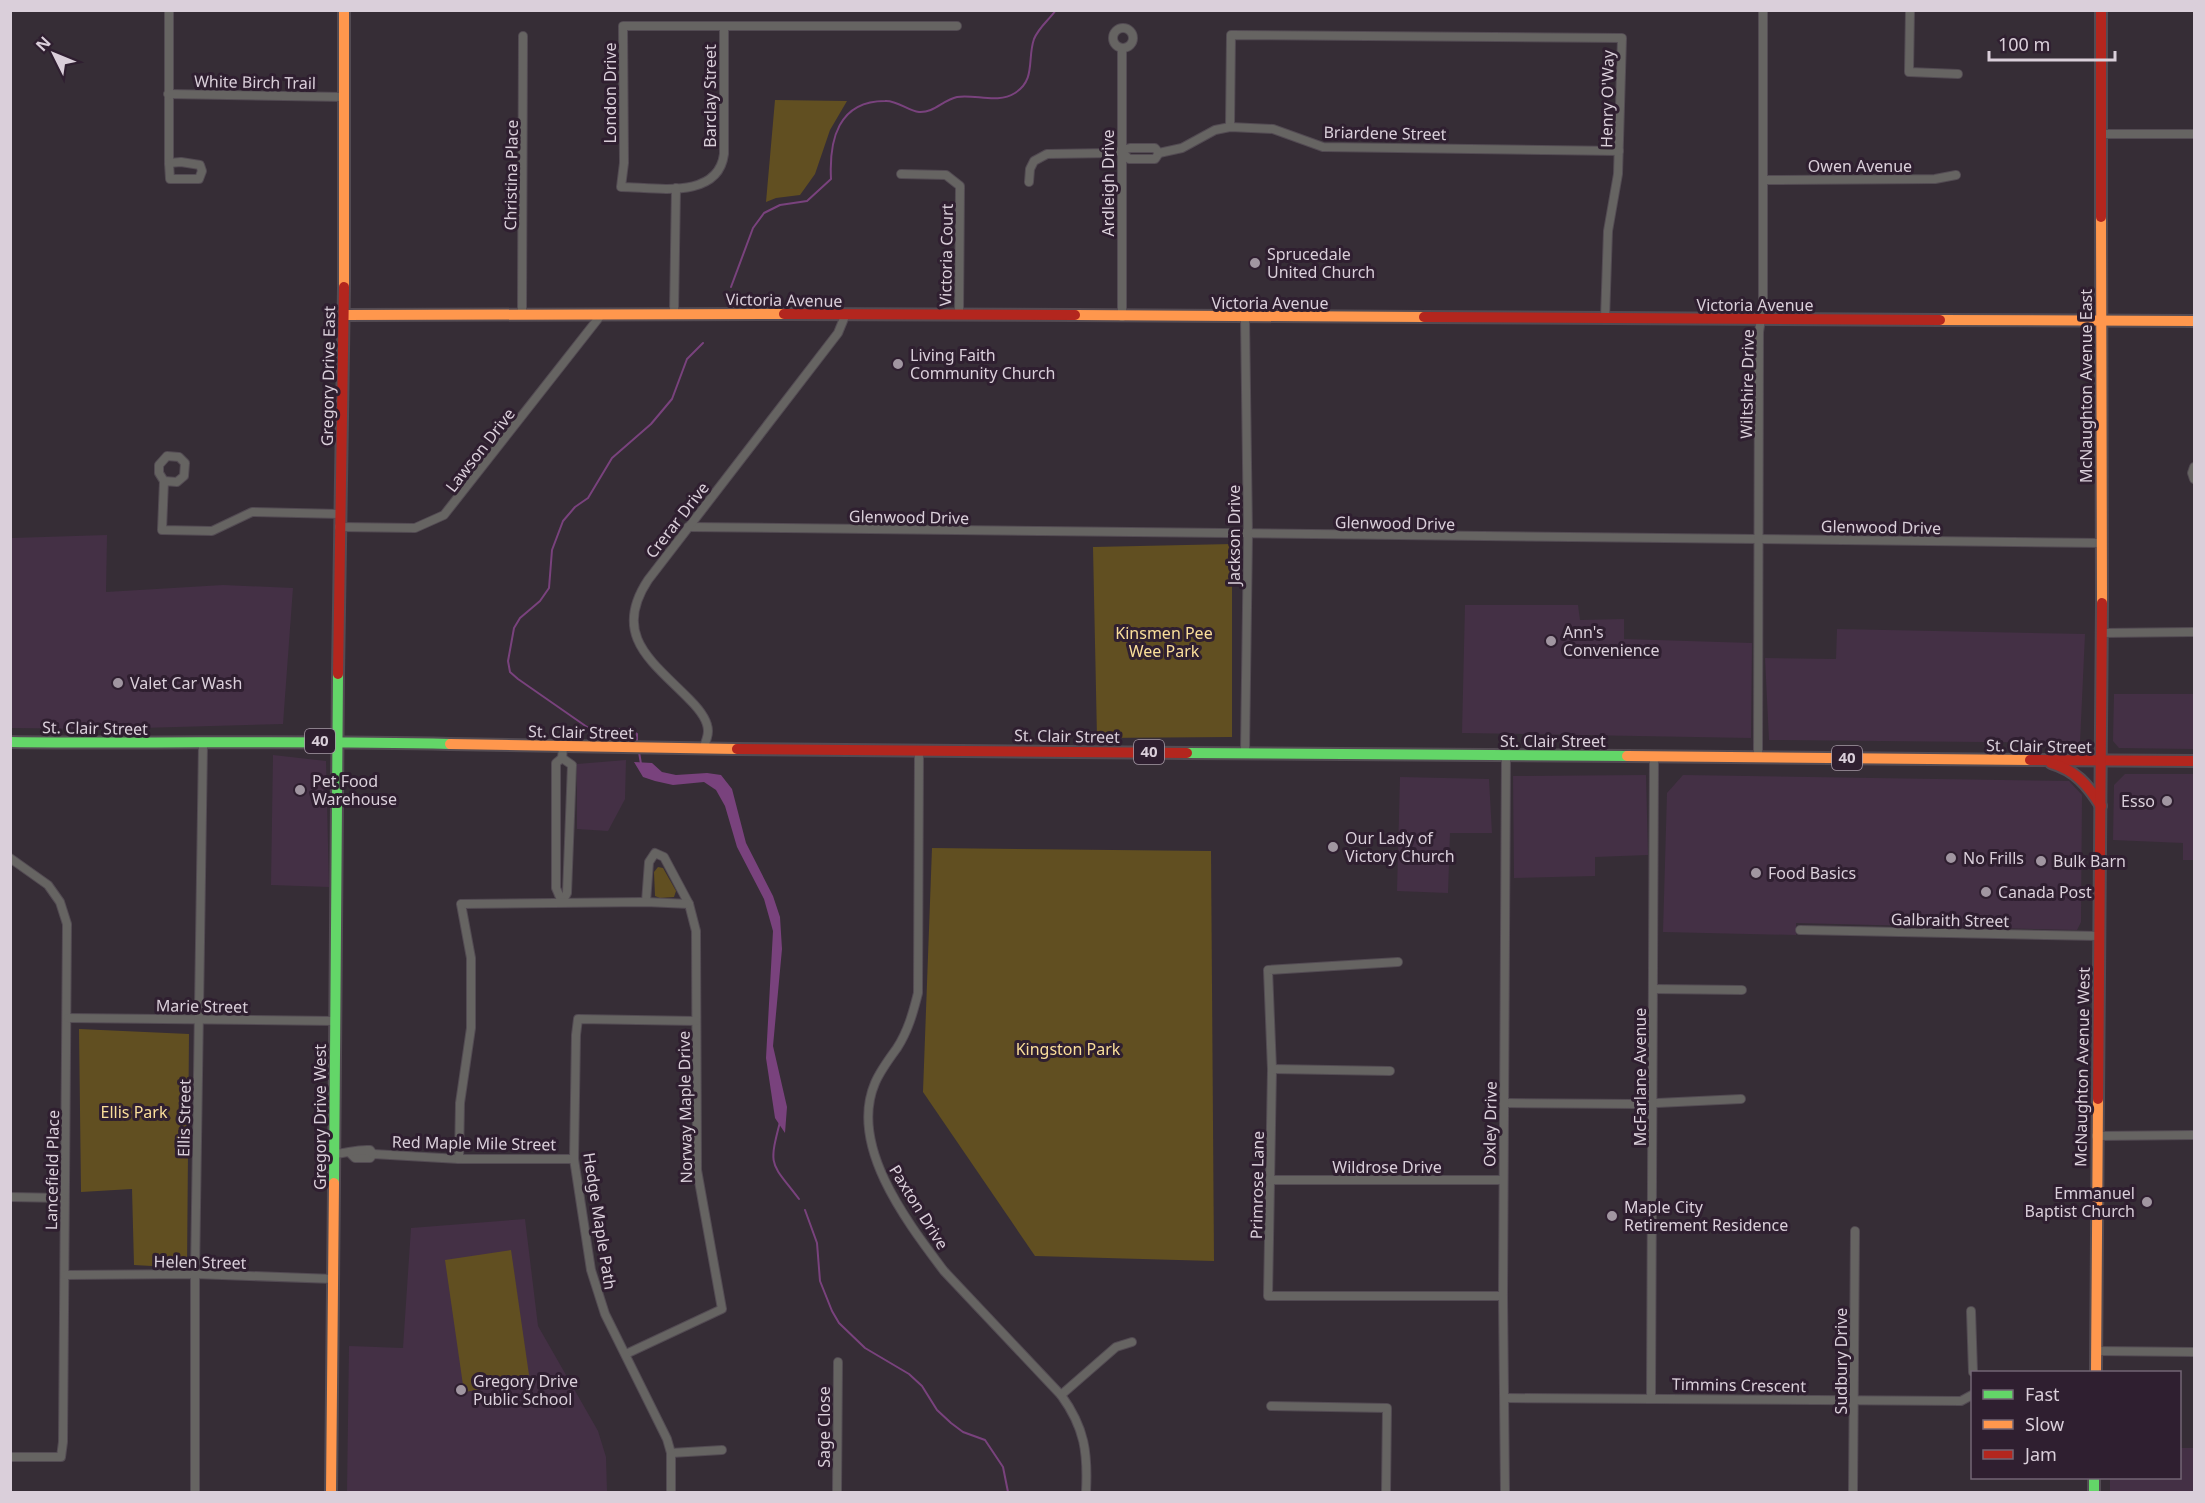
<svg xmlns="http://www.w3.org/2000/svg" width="2205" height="1503" font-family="'Noto Sans',sans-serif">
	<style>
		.built { fill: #443045 }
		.green { fill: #614f21 }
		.water { fill: #79427d }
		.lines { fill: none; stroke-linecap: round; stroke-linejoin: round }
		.stream { stroke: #79427d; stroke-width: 2 }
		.street-casing { stroke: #534b53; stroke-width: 10 }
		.fast-casing { stroke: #534b53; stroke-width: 14 }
		.slow-casing { stroke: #534b53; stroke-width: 14 }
		.jam-casing { stroke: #534b53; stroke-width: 14 }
		.street { stroke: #666462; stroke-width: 8 }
		.fast { stroke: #63d668; stroke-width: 10 }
		.slow { stroke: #ff974d; stroke-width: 10 }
		.jam { stroke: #b3261e; stroke-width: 10 }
		.poi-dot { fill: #a196a1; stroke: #2f1f30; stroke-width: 2 }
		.labels { text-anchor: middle; stroke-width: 6; stroke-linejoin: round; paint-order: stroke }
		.shield { fill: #2f1f30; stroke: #a79aa7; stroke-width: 1.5 }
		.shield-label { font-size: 15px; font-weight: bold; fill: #dacfda }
		.street-label { font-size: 16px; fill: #dacfda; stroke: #2f1f30 }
		.poi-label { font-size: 16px; fill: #dacfda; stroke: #2f1f30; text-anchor: start }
		.park-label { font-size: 16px; fill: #fade9a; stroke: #2f1f30 }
	</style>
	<rect width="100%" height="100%" fill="#362d36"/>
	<g class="built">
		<path d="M 107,535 L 106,592 L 223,585 L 293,588 L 283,724 L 106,729 L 11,728 L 12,538 Z"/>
		<path d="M 1465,605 L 1578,605 L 1580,620 L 1624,619 L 1624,639 L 1752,643 L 1751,738 L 1462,733 Z"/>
		<path d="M 1837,629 L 2085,634 L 2080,743 L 1769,740 L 1765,658 L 1836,659 Z"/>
		<path d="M 2114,694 L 2194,694 L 2194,749 L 2119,748 L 2113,741 Z"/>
		<path d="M 273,755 L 326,761 L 329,887 L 271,885 Z"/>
		<path d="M 626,760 L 625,799 L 608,831 L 577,829 L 577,764 Z"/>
		<path d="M 2125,774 L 2194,774 L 2194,860 L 2183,860 L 2183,843 L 2113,840 L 2114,785 Z"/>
		<path d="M 1646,775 L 1648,855 L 1595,857 L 1595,876 L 1514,878 L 1513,776 Z"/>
		<path d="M 1683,775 L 2069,781 L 2082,795 L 2081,922 L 2077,930 L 1796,923 L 1796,935 L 1663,932 L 1667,793 Z"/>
		<path d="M 1400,777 L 1489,779 L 1492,833 L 1450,833 L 1448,893 L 1397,891 Z"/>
		<path d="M 525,1219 L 538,1326 L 598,1431 L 606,1457 L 607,1492 L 347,1492 L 349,1346 L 403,1348 L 411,1228 Z"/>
		<path d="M 2180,1448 L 2194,1448 L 2194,1492 L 2110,1492 L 2110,1478 L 2180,1478 Z"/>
	</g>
	<g class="green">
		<path d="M 775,100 L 847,101 L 830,130 L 815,174 L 800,195 L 776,198 L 766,202 Z"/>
		<path d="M 1232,544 L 1232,737 L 1097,738 L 1093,547 Z"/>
		<path d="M 932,848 L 1211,851 L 1214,1261 L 1035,1256 L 923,1092 Z"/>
		<path d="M 658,867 L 663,868 L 676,891 L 674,897 L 660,898 L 655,896 L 654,872 Z"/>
		<path d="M 79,1029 L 189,1034 L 187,1268 L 134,1265 L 132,1189 L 81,1192 Z"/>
		<path d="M 511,1250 L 530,1382 L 464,1392 L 445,1260 Z"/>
	</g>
	<path class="water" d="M 634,762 L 652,763 L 662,772 L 676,775 L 707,773 L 721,775 L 732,789 L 746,843 L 773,896 L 780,917 L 782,949 L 773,1046 L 787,1107 L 785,1133 L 775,1118 L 766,1058 L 773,931 L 764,899 L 737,847 L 725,806 L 716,790 L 704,782 L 673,785 L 655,781 L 643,777 Z"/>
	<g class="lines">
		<g class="stream">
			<path d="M 731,287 L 753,228 L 764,213 L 780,205 L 807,201 L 831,179 C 829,140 838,101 885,101 C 897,100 908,111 919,112 C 934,113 943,100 957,97 C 975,94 998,104 1015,93 C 1036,80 1027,59 1034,39 C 1039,27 1048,21 1056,10"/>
			<path d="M 637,744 L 637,734 L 632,730 L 587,727 L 518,679 L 510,672 L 508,661 L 514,628 L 520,618 L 540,601 L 549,588 L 552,550 L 563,521 L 575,507 L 588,498 L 612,458 L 651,424 L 672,399 L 687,359 L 703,343"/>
			<path d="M 639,752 L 641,764"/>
			<path d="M 780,1122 C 768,1168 771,1162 799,1199"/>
			<path d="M 805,1210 L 817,1243 L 820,1281 L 832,1311 L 839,1323 L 865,1348 L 909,1374 L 922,1386 L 937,1410 L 951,1423 L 963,1432 L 985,1440 L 1003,1467 L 1008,1492"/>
		</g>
		<g class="street-casing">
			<g id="street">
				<path d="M 169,10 L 169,163"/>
				<path d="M 1910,10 L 1909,72 L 1958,74"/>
				<circle cx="1123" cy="38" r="10"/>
				<path d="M 724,28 L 724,154 C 718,201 653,187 621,187 L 624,163 L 623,26 L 957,26"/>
				<path d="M 168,94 L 343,97"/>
				<path d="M 1230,127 L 1231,35 L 1622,38 L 1618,174 L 1608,231 L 1605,319"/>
				<path d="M 2101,134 L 2194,134"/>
				<path d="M 1122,152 L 1129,159 L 1155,159 L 1159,153"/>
				<path d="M 181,162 L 200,165 L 202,171 L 199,179 L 170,179 L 169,163 Z"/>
				<path d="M 901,174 L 946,175 L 960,186 L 959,315"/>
				<path d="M 1764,180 L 1935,179 L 1956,175"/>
				<path d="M 1029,182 L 1030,169 L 1034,161 L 1047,154 L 1112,153 L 1130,148 L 1155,148 L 1159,153 L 1182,148 L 1215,130 L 1230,127 L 1273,129 L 1323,147 L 1619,151"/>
				<path d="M 674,313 L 676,188"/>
				<path d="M 522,314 L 523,36"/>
				<path d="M 1122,317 L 1122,48"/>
				<path d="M 2194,467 L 2192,473 L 2194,479"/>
				<path d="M 164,481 L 177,482 L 184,476 L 185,463 L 179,457 L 167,456 L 159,465 L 159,473 L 164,481 L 162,530 L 212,531 L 252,512 L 340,514"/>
				<path d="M 339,527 L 415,528 L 444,515 L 601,315"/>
				<path d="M 688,527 L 2102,543"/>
				<path d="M 2102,633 L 2194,632"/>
				<path d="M 703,749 C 705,744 708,737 708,731 C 708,719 698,708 690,700 C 653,662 611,636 648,580 L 838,333 L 845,316"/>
				<path d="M 919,750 L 918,993 C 913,1013 908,1031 897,1048 C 889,1059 880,1071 875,1083 C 848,1146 908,1223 944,1271 L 1061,1395 C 1085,1428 1088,1453 1086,1492"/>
				<path d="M 1245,752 L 1248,535 L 1245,318"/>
				<path d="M 562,758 L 572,765 L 567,893 L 562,902"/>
				<path d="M 1758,758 L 1759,332 L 1763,306 L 1763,10"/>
				<path d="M 10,858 L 48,885 L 60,902 L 67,924 L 63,1442 L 61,1457 L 10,1457"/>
				<path d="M 562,902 L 556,888 L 556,763 L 562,758 L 563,748"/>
				<path d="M 646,902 L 649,862 L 655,853 L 664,857 L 689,904"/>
				<path d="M 1800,930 L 2099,936"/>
				<path d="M 1398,962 L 1268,970 L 1272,1069 L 1268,1296 L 1503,1296"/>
				<path d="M 1653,989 L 1742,990"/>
				<path d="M 68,1018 L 335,1021"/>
				<path d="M 1272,1069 L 1390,1071"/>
				<path d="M 1504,1103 L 1636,1104 L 1741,1099"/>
				<path d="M 2096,1136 L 2194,1135"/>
				<path d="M 350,1153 L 355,1158 L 370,1158 L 373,1154 L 459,1159 L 574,1159"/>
				<path d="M 335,1154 C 348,1153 357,1149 370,1150 L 373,1154"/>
				<path d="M 459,1159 L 460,1103 L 471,1028 L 471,958 L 461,904 L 646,902 L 689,904 L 696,931 L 697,1170 L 722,1309 L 626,1354"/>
				<path d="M 1271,1180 L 1503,1180"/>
				<path d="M 10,1197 L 63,1198"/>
				<path d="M 65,1275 L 195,1274 L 334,1279"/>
				<path d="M 1971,1311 L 1973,1372"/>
				<path d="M 2096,1351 L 2194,1352"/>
				<path d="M 1061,1395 L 1116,1347 L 1132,1342"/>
				<path d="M 1651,1397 L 1654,756"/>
				<path d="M 1505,1398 L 1961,1401 L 1972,1395"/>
				<path d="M 1271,1406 L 1387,1408 L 1386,1492"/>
				<path d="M 671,1453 L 722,1450"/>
				<path d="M 195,1492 L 195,1274 L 203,744"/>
				<path d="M 671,1492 L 671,1453 L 667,1439 L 605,1314 L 591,1270 L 574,1159 L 576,1035 L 578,1019 L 696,1021"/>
				<path d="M 837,1492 L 838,1362"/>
				<path d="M 1505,1492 L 1503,1296 L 1506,756"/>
				<path d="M 1853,1492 L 1855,1231"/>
			</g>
		</g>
		<g class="fast-casing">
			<g id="fast">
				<path d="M 10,742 C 157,744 304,740 450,744"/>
				<path d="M 1187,753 L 1627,756"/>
				<path d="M 334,1183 L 338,674"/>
				<path d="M 2094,1478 L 2094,1492"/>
			</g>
		</g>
		<g class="slow-casing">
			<g id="slow">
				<path d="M 344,10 L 344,287"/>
				<path d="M 2101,217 L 2102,603"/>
				<path d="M 344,315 L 784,314"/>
				<path d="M 1075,315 L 1424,317"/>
				<path d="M 1940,320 L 2194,321"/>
				<path d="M 450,744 L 737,749"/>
				<path d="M 1627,756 L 2030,760"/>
				<path d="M 2096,1372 L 2098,1099"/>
				<path d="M 331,1492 L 334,1183"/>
			</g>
		</g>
		<g class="jam-casing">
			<g id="jam">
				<path d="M 2101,10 L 2101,217"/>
				<path d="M 784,314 L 1075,315"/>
				<path d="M 1424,317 L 1940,320"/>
				<path d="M 338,674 L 344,287"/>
				<path d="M 737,749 L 1187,753"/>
				<path d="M 2030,760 L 2194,761"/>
				<path d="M 2051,763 C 2075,770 2088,785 2101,806"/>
				<path d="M 2098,1099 L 2102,603"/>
			</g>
		</g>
		<use href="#street" class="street"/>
		<use href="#fast" class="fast"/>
		<use href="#slow" class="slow"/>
		<use href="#jam" class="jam"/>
	</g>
	<g class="poi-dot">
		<circle cx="1255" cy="263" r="6"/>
		<circle cx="898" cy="364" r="6"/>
		<circle cx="1551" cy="641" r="6"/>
		<circle cx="118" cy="683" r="6"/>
		<circle cx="300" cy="790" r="6"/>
		<circle cx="2167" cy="801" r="6"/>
		<circle cx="1333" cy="847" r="6"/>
		<circle cx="1951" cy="858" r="6"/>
		<circle cx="2041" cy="861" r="6"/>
		<circle cx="1756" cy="873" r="6"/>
		<circle cx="1986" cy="892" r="6"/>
		<circle cx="2147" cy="1202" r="6"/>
		<circle cx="1612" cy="1216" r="6"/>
		<circle cx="461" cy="1390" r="6"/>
	</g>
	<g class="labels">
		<g class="shield">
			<rect x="305" y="729" width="30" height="24" rx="4.5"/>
			<rect x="1134" y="740" width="30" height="24" rx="4.5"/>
			<rect x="1832" y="746" width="30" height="24" rx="4.5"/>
		</g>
		<g class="shield-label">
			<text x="320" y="746">40</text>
			<text x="1149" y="757">40</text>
			<text x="1847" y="763">40</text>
		</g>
		<g class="street-label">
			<text transform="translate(255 82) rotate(1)" y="6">White Birch Trail</text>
			<text transform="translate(610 93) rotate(-90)" y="6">London Drive</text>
			<text transform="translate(710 96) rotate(-90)" y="6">Barclay Street</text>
			<text transform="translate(1607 99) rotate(-89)" y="6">Henry O'Way</text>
			<text transform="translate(1385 133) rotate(1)" y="6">Briardene Street</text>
			<text x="1860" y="172">Owen Avenue</text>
			<text transform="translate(511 175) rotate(-89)" y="6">Christina Place</text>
			<text transform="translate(1108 183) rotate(-90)" y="6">Ardleigh Drive</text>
			<text transform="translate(946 255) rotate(-89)" y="6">Victoria Court</text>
			<text transform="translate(784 300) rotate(1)" y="6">Victoria Avenue</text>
			<text x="1270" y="309">Victoria Avenue</text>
			<text x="1755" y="311">Victoria Avenue</text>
			<text transform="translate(328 376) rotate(-89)" y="6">Gregory Drive East</text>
			<text transform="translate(1747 384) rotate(-89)" y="6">Wiltshire Drive</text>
			<text transform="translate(2086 386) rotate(-90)" y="6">McNaughton Avenue East</text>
			<text transform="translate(480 450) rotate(-52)" y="6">Lawson Drive</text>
			<text transform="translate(909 517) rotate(1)" y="6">Glenwood Drive</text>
			<text transform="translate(677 520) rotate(-52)" y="6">Crerar Drive</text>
			<text transform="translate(1395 523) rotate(1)" y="6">Glenwood Drive</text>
			<text transform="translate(1881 527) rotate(1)" y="6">Glenwood Drive</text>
			<text transform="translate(1234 535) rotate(-90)" y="6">Jackson Drive</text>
			<text transform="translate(95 728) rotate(1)" y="6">St. Clair Street</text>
			<text transform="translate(581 732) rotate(1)" y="6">St. Clair Street</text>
			<text transform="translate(1067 736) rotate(1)" y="6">St. Clair Street</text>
			<text x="1553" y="747">St. Clair Street</text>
			<text transform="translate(2039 746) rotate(1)" y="6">St. Clair Street</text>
			<text transform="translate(1950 920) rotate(1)" y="6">Galbraith Street</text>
			<text transform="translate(202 1006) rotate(1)" y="6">Marie Street</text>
			<text transform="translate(2082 1067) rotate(-89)" y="6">McNaughton Avenue West</text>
			<text transform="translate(1640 1077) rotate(-90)" y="6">McFarlane Avenue</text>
			<text transform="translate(685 1107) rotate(-91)" y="6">Norway Maple Drive</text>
			<text transform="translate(320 1117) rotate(-90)" y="6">Gregory Drive West</text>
			<text transform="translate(184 1118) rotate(-89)" y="6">Ellis Street</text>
			<text transform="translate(1490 1124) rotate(-89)" y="6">Oxley Drive</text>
			<text transform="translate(474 1143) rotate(1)" y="6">Red Maple Mile Street</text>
			<text x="1387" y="1173">Wildrose Drive</text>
			<text transform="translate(52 1170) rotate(-89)" y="6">Lancefield Place</text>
			<text transform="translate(1257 1185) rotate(-89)" y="6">Primrose Lane</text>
			<text transform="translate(919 1207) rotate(58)" y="6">Paxton Drive</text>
			<text transform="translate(600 1221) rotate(81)" y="6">Hedge Maple Path</text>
			<text transform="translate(200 1262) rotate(1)" y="6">Helen Street</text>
			<text transform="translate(1841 1361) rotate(-90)" y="6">Sudbury Drive</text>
			<text transform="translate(1739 1385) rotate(1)" y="6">Timmins Crescent</text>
			<text transform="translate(824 1427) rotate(-90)" y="6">Sage Close</text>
		</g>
		<g class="poi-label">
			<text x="1267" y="260">Sprucedale<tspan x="1267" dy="18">United Church</tspan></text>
			<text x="910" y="361">Living Faith<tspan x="910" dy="18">Community Church</tspan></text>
			<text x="1563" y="638">Ann's<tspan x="1563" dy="18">Convenience</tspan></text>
			<text x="130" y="689">Valet Car Wash</text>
			<text x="312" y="787">Pet Food<tspan x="312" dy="18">Warehouse</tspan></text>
			<text x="2155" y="807" text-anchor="end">Esso</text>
			<text x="1345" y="844">Our Lady of<tspan x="1345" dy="18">Victory Church</tspan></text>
			<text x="1963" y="864">No Frills</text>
			<text x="2053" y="867">Bulk Barn</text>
			<text x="1768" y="879">Food Basics</text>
			<text x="1998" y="898">Canada Post</text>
			<text x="2135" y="1199" text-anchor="end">Emmanuel<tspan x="2135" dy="18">Baptist Church</tspan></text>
			<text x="1624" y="1213">Maple City<tspan x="1624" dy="18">Retirement Residence</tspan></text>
			<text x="473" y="1387">Gregory Drive<tspan x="473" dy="18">Public School</tspan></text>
		</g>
		<g class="park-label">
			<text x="1164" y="639">Kinsmen Pee<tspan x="1164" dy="18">Wee Park</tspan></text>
			<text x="1068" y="1055">Kingston Park</text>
			<text x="134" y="1118">Ellis Park</text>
		</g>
	</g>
	<rect width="2205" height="1503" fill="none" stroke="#dacfda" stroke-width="24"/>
	<rect x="1971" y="1371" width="210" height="108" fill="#2f1f30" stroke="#736574" stroke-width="1.5"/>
	<rect x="1983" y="1390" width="30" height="9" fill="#63d668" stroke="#736574" stroke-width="1.5"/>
	<text x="2025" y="1401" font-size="18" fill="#dacfda">Fast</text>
	<rect x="1983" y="1420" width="30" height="9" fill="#ff974d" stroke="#736574" stroke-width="1.5"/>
	<text x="2025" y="1431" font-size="18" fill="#dacfda">Slow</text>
	<rect x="1983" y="1450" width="30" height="9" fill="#b3261e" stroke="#736574" stroke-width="1.5"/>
	<text x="2025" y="1461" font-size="18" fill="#dacfda">Jam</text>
	<g transform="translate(54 54) rotate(313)" stroke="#2f1f30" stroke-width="4.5" paint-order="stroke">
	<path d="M0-4.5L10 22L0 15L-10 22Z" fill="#dacfda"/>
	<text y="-9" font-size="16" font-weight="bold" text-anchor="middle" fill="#dacfda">N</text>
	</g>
	<path d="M1989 51v9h126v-9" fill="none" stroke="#dacfda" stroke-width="3"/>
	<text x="1998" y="51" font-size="18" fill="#dacfda" stroke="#2f1f30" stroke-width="4.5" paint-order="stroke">100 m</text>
</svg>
